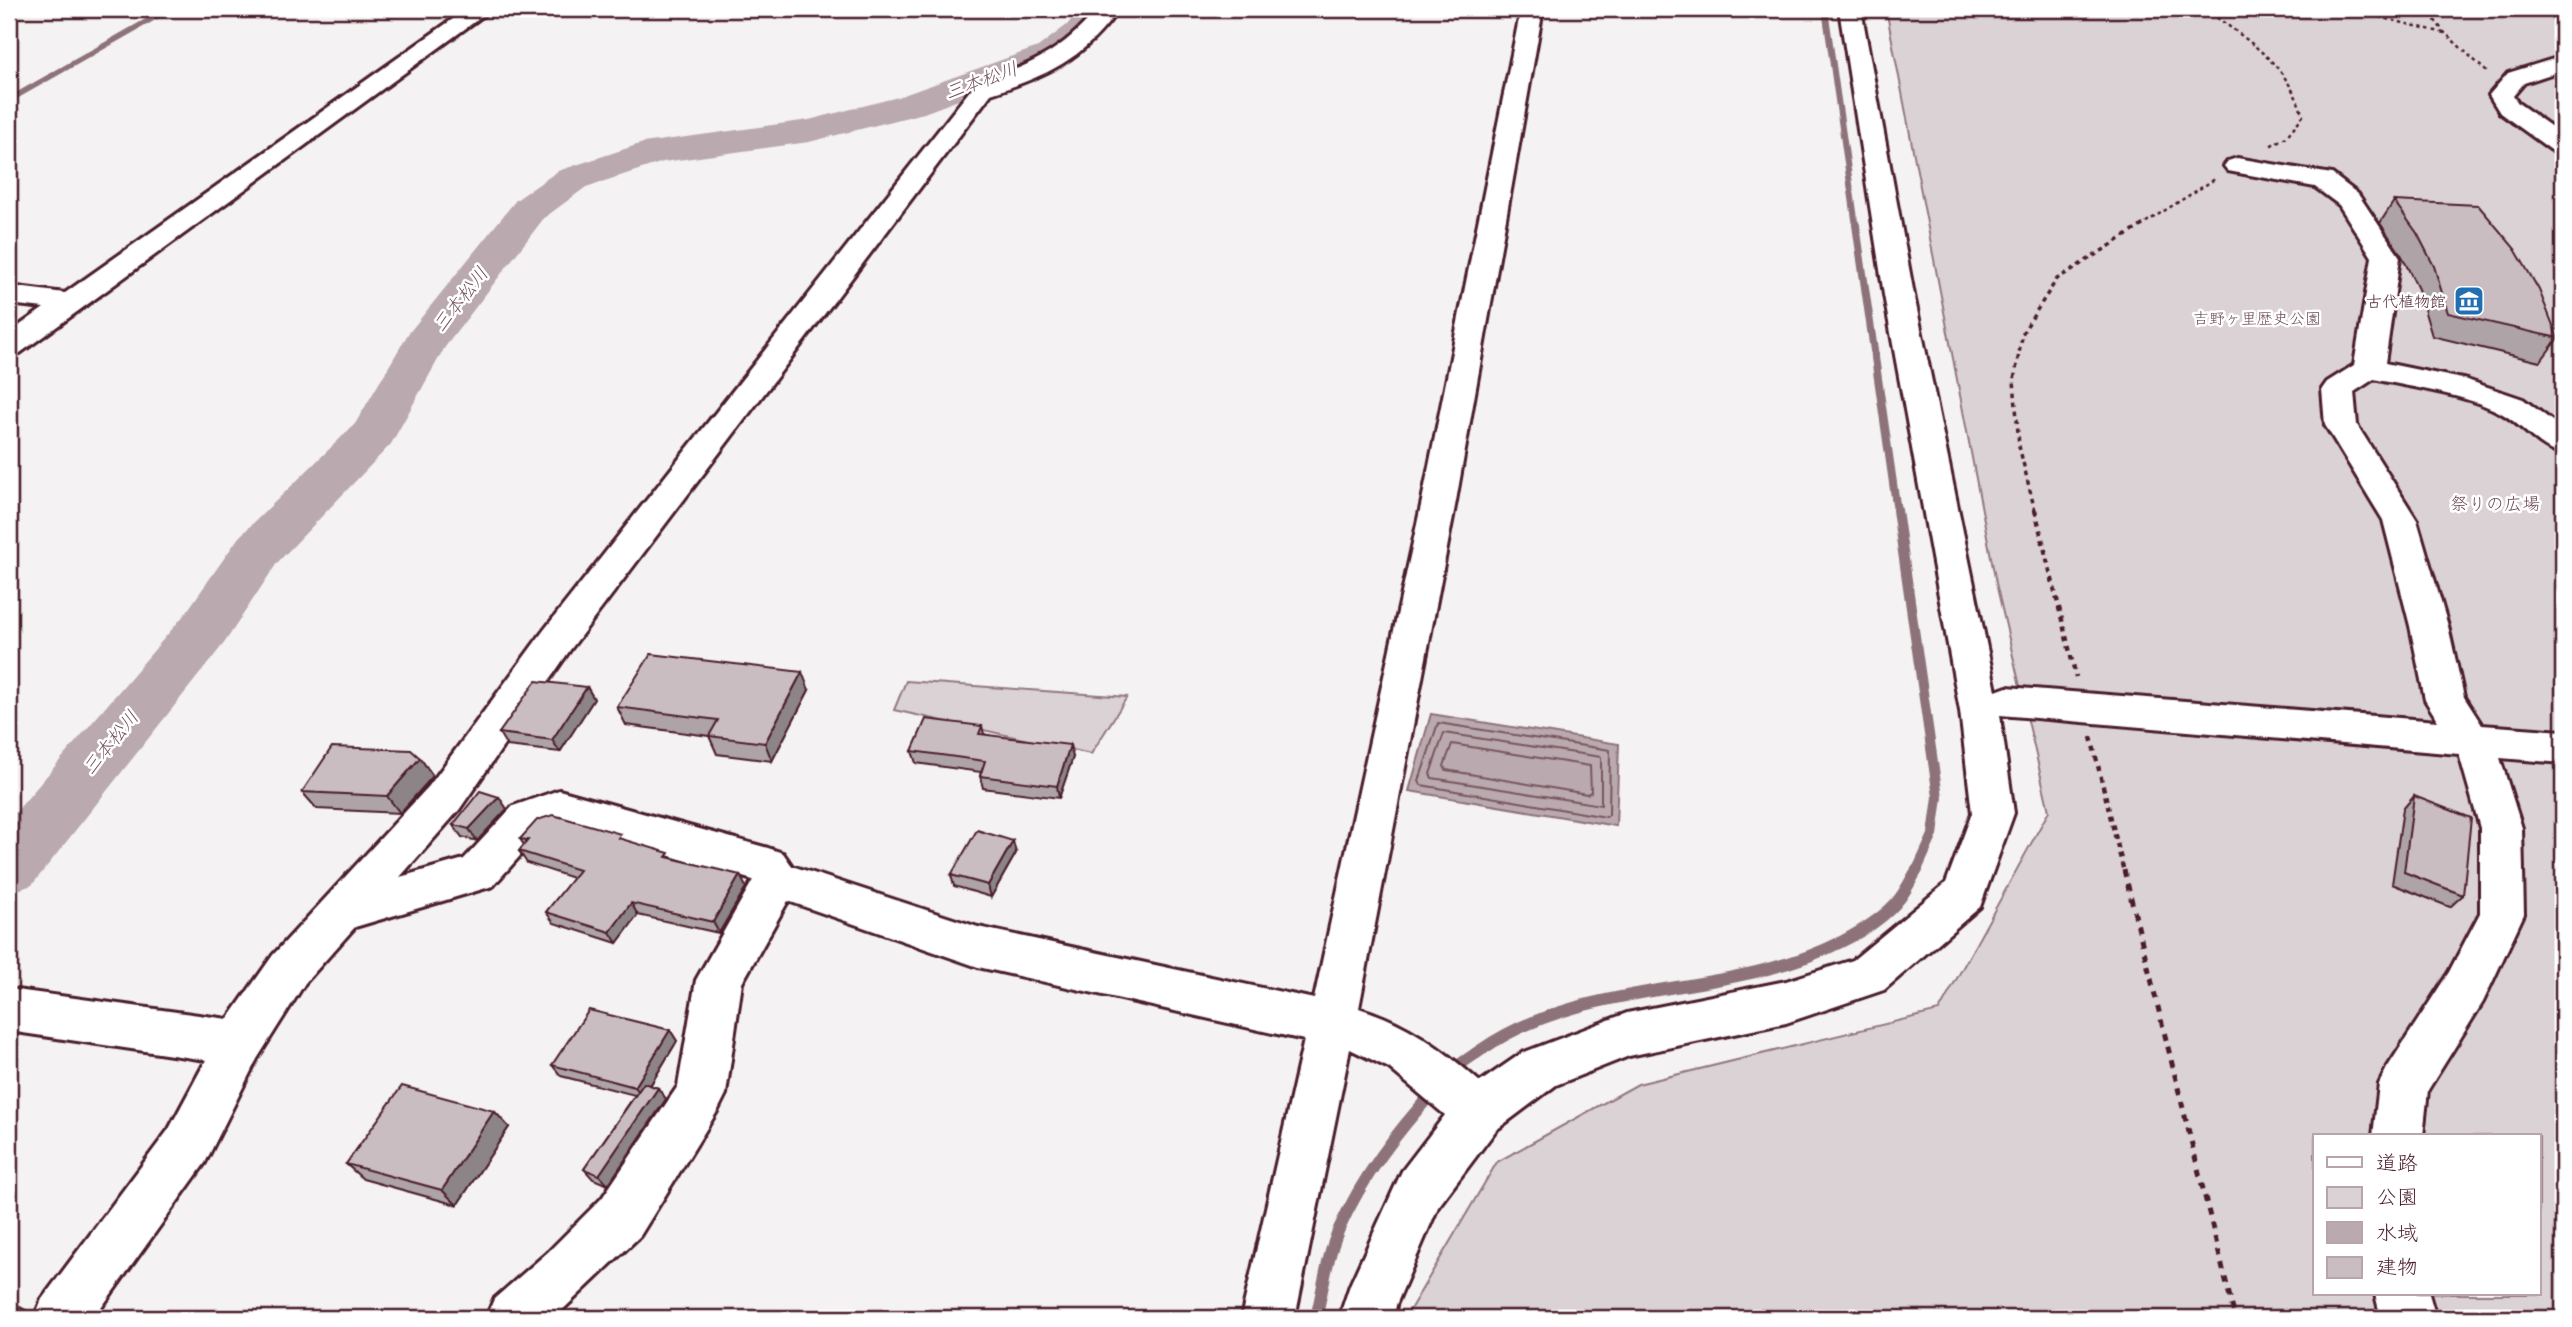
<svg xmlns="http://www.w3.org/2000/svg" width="2572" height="1327" font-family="'Shantell Sans','Klee One',sans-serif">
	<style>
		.green { fill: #dbd2d5; stroke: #927880; stroke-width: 2; fill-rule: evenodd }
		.water { fill: #baa9ae; stroke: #8d727a; stroke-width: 2 }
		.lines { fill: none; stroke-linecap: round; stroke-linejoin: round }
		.shore { stroke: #77565f; stroke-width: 2 }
		.stream-far3 { stroke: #8d727a; stroke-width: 6 }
		.stream-far2 { stroke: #8d727a; stroke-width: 8 }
		.stream-far1 { stroke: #8d727a; stroke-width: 10 }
		.stream { stroke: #8d727a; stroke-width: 12 }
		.river { fill: #baa9ae; fill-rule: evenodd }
		.minor-casing { stroke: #4a1f2b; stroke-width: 6 }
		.path-far3 { stroke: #4a1f2b; stroke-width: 2.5; stroke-dasharray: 3.5 3.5; stroke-linecap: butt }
		.path-far2 { stroke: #4a1f2b; stroke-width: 3.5; stroke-dasharray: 4.5 4.5; stroke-linecap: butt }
		.path-far1 { stroke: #4a1f2b; stroke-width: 4.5; stroke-dasharray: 5 5; stroke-linecap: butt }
		.path { stroke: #4a1f2b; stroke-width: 5; stroke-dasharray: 7 7; stroke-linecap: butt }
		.minor { fill: #fff; fill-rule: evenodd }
		.wall { fill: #aea3a6; stroke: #4a1f2b; stroke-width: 2 }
		.shaded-wall { fill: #8d8487; stroke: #4a1f2b; stroke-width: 2 }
		.building { fill: #cabdc1; stroke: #4a1f2b; stroke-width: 2 }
		.labels { text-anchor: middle; stroke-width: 5; stroke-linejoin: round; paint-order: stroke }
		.far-poi-label { font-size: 16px; fill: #4a1f2b; stroke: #fff; text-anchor: end }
		.far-park-label { font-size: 16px; fill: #6e4c56; stroke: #fff }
		.park-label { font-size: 18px; fill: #6e4c56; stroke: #fff }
		.water-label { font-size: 19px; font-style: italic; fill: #714f59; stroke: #fff }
	</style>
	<rect width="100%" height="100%" fill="#f4f2f2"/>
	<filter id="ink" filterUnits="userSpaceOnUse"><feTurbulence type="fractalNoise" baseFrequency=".0143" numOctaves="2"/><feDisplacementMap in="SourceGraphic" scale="14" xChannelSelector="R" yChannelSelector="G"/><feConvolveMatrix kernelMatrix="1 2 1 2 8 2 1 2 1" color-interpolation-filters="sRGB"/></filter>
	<g filter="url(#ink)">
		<g class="green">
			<path d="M 1886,9 L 2563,9 L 2563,1318 L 1405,1318 L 1497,1162 L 1638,1084 L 1939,1011 L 2049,811 L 1996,583 ZM 2315,1136 L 2539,1136 L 2539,1294 L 2315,1294 Z"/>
			<path d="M 906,681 L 1127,697 L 1091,754 L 894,710 Z"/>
		</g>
		<path class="water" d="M 1431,714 L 1619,744 L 1616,826 L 1409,791 Z"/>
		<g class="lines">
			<g class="shore">
				<path d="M 1438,723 L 1610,750 L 1609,815 L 1606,817 L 1421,785 L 1419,781 Z"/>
				<path d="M 1444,733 L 1601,757 L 1601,805 L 1432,778 L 1430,774 Z"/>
				<path d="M 1452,744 L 1590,766 L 1591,792 L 1587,794 L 1446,770 L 1444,766 Z"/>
			</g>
			<g class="stream-far3">
				<path d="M 1825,9 L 1856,226"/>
				<path d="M 9,100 L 169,9"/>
			</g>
			<path class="stream-far2" d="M 1856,225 L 1897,511"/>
			<path class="stream-far1" d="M 1897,510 L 1938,797 L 1933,835 L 1916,872"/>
			<g class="stream">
				<path d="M 1451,1072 C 1460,1063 1471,1057 1481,1050 C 1588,976 1727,1000 1841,942 C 1862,931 1886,917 1900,898 C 1907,889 1911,879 1917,870"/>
				<path d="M 1316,1318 C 1323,1289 1327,1256 1339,1229 C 1363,1176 1396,1133 1434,1091"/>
			</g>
			<path class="river" d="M 1080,9 L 1113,9 L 1091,39 L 1062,61 L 924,113 L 809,142 L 663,162 L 586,187 L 544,218 L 445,347 L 391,444 L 277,563 L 225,642 L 32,885 L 9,893 L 9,820 L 185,614 L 239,537 L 355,424 L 408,334 L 516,200 L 558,171 L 643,143 L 809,120 L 898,97 L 1038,47 L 1067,25 Z"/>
			<g class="minor-casing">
				<g id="minor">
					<path d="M 467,9 L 492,9 L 81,309 L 20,353 L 9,356 L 9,333 L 44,308 L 9,304 L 9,286 L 65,293 Z"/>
					<path d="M 1097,9 L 1119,9 C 1084,59 1048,75 991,94 L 570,650 L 459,810 L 400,877 L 464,859 L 513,806 L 559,790 L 768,848 L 783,853 L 792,866 L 978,927 L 1314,999 L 1422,501 L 1521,9 L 1543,9 L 1456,501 L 1359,1008 C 1407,1023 1443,1049 1480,1082 L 1522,1053 L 1627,1013 L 1786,981 L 1853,960 L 1946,883 L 1972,813 L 1960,711 L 1884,295 L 1839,9 L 1861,9 L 1914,295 L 1996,691 L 2007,687 L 2438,721 L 2425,700 L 2410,626 L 2383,520 L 2325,425 L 2322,389 L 2327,382 L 2354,365 L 2372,257 L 2339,205 L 2315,187 L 2228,171 L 2224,166 L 2228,161 L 2237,158 L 2332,174 L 2358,194 L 2400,257 L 2385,363 L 2467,380 L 2523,399 L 2563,429 L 2563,455 C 2538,449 2523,425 2501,413 C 2465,394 2414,388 2374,379 L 2354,392 L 2357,425 L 2417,520 L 2448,626 L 2464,697 L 2482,725 L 2563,731 L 2563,763 L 2500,758 L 2522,828 L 2524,914 L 2483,1002 L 2428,1090 L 2423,1136 L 2373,1136 L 2379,1084 L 2387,1068 L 2449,972 L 2480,913 L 2480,828 L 2459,754 L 2000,715 L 2014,813 L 1980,907 L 1884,990 L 1786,1023 L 1629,1056 L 1556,1085 L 1496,1130 L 1438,1207 L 1396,1305 L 1394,1318 L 1339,1318 L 1350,1285 L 1402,1171 L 1445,1115 L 1389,1068 L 1350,1049 L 1295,1318 L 1241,1318 L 1304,1040 L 978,967 L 788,901 L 742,983 L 726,1094 L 718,1110 L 640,1236 L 554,1318 L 486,1318 L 494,1299 L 548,1252 L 602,1198 L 678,1086 L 696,980 L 753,880 L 560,824 L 543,830 L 493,886 L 355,927 L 305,983 L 257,1059 L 205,1163 L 94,1318 L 34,1318 L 42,1299 L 169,1129 L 206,1060 L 9,1031 L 9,989 L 228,1019 L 273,955 L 429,786 L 544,630 L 975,84 C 1026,67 1062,53 1097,9 Z"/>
					<path d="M 2563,56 L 2563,70 L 2524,83 L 2513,96 L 2518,103 L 2563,135 L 2563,155 L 2554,152 L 2500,113 L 2489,95 L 2508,73 Z"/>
					<path d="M 2375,1294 L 2429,1294 L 2436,1318 L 2381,1318 Z"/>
				</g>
			</g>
			<g class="path-far3">
				<path d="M 2205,9 C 2248,41 2287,62 2303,116 L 2286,137 L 2268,147"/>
				<path d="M 2426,9 L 2444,32 L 2487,72"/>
				<path d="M 2359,12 L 2444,33"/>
				<path d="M 2140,226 L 2215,179"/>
			</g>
			<g class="path-far2">
				<path d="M 2549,324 L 2563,332"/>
				<path d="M 2035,511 L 2019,446 L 2014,380 L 2023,332 L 2057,279 L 2143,225"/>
			</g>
			<g class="path-far1">
				<path d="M 2035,510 L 2076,677"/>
				<path d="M 2091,737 L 2124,872"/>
			</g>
			<path class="path" d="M 2124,870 L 2235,1318"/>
			<use href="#minor" class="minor"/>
		</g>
		<g class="wall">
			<path d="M 2394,201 L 2558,338 L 2540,362 L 2432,336 L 2418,289 L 2402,256 L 2380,223 Z"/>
			<path d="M 587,687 L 594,699 L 560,752 L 507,746 L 499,733 Z"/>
			<path d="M 809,690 L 772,761 L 717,754 L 709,736 L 626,725 L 617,707 Z"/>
			<path d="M 982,726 L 984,734 L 1073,757 L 1059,798 L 983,788 L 980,776 L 981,772 L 916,763 L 912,751 Z"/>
			<path d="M 420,758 L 433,776 L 400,813 L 317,809 L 302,792 Z"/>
			<path d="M 2414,796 L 2463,895 L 2450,907 L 2392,884 L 2403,809 Z"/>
			<path d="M 507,809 L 477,841 L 462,837 L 453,825 Z"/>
			<path d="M 520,839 L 624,840 L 746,887 L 719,933 L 638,915 L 617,943 L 554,923 L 546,912 L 573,878 L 527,863 L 519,851 L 524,845 Z"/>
			<path d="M 1016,853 L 991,897 L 954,886 L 951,875 Z"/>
			<path d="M 670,1030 L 677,1041 L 650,1086 L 658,1088 L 666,1099 L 608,1185 L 593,1179 L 584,1169 L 635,1095 L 561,1076 L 552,1065 Z"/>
			<path d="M 494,1111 L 509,1127 L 457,1205 L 363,1179 L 346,1164 Z"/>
		</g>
		<g class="shaded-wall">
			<path d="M 802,672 L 809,690 L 772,761 L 765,743 Z"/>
			<path d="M 587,687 L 594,699 L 560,752 L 552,740 Z"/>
			<path d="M 1070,745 L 1073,757 L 1059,798 L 1057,786 Z"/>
			<path d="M 420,758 L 433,776 L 400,813 L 387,796 Z"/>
			<path d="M 499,797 L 507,809 L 477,841 L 469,829 Z"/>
			<path d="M 1013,841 L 1016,853 L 991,897 L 988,885 Z"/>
			<path d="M 740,875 L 746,887 L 719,933 L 713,922 Z"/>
			<path d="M 631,903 L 638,915 L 617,943 L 610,932 Z"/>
			<path d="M 670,1030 L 677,1041 L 643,1097 L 635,1087 Z"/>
			<path d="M 658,1088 L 666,1099 L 608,1185 L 599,1175 Z"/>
			<path d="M 494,1111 L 509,1127 L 457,1205 L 442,1190 Z"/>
			<path d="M 9,1301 L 33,1314 L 33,1316 L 37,1318 L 9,1318 Z"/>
		</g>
		<g class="building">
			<path d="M 2394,201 L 2478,205 L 2515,249 L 2539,290 L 2558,338 L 2448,313 L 2434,266 L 2417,233 Z"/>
			<path d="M 651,654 L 802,672 L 765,743 L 709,736 L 718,720 L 617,707 Z"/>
			<path d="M 536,681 L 587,687 L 552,740 L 499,733 Z"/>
			<path d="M 926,719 L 982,726 L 979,734 L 1070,745 L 1057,786 L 980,776 L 985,761 L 912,751 Z"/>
			<path d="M 332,747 L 411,750 L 420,758 L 387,796 L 302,792 Z"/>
			<path d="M 480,791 L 499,797 L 469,829 L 453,825 Z"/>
			<path d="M 2414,796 L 2471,818 L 2463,895 L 2404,872 Z"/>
			<path d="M 553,815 L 621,834 L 618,838 L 669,853 L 666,857 L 740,875 L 713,922 L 631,903 L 610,932 L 546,912 L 579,870 L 519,851 L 528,840 L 520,839 L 537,820 Z"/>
			<path d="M 977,830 L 1013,841 L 988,885 L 951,875 Z"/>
			<path d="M 589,1010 L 670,1030 L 635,1087 L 552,1065 Z"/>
			<path d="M 644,1083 L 658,1088 L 599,1175 L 584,1169 Z"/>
			<path d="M 402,1086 L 494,1111 L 442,1190 L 346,1164 Z"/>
			<path d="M 9,1307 L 17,1307 L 9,1318 Z"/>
			<path d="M 229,1310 L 257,1318 L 224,1318 Z"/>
		</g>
	</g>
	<defs>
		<g id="museum-square" transform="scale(1.575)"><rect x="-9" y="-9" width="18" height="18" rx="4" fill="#1f6fb2" stroke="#fff"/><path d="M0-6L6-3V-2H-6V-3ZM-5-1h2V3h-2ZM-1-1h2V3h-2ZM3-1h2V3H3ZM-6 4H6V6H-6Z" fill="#fff"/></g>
	</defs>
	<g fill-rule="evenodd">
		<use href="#museum-square" x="2469" y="301"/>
	</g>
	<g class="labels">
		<g class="far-poi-label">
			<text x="2446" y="307">古代植物館</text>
		</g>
		<g class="far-park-label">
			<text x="2257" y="324">吉野ヶ里歴史公園</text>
		</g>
		<g class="park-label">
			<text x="2495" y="510">祭りの広場</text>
		</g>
		<g class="water-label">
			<text transform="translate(981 80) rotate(-20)" y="7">三本松川</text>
			<text transform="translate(460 299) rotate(-52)" y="7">三本松川</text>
			<text transform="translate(110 742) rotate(-51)" y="7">三本松川</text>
		</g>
	</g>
	<rect width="2572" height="1327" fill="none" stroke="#fff" stroke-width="35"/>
	<rect x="18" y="18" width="2537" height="1292" fill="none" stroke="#4a1f2b" stroke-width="2.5" filter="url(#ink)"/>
	<rect x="2313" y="1134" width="228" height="161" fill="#ffffff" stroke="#b7a5aa" stroke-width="2"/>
	<rect x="2327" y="1157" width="35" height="10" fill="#ffffff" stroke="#b7a5aa" stroke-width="2"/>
	<text x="2376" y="1170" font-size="21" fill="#4a1f2b">道路</text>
	<rect x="2327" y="1187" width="35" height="21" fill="#dbd2d5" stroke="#b7a5aa" stroke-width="2"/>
	<text x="2376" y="1204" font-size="21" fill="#4a1f2b">公園</text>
	<rect x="2327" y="1222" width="35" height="21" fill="#baa9ae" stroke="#b7a5aa" stroke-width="2"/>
	<text x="2376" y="1240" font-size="21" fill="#4a1f2b">水域</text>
	<rect x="2327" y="1257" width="35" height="21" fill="#cabdc1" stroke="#b7a5aa" stroke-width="2"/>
	<text x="2376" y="1274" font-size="21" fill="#4a1f2b">建物</text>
</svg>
